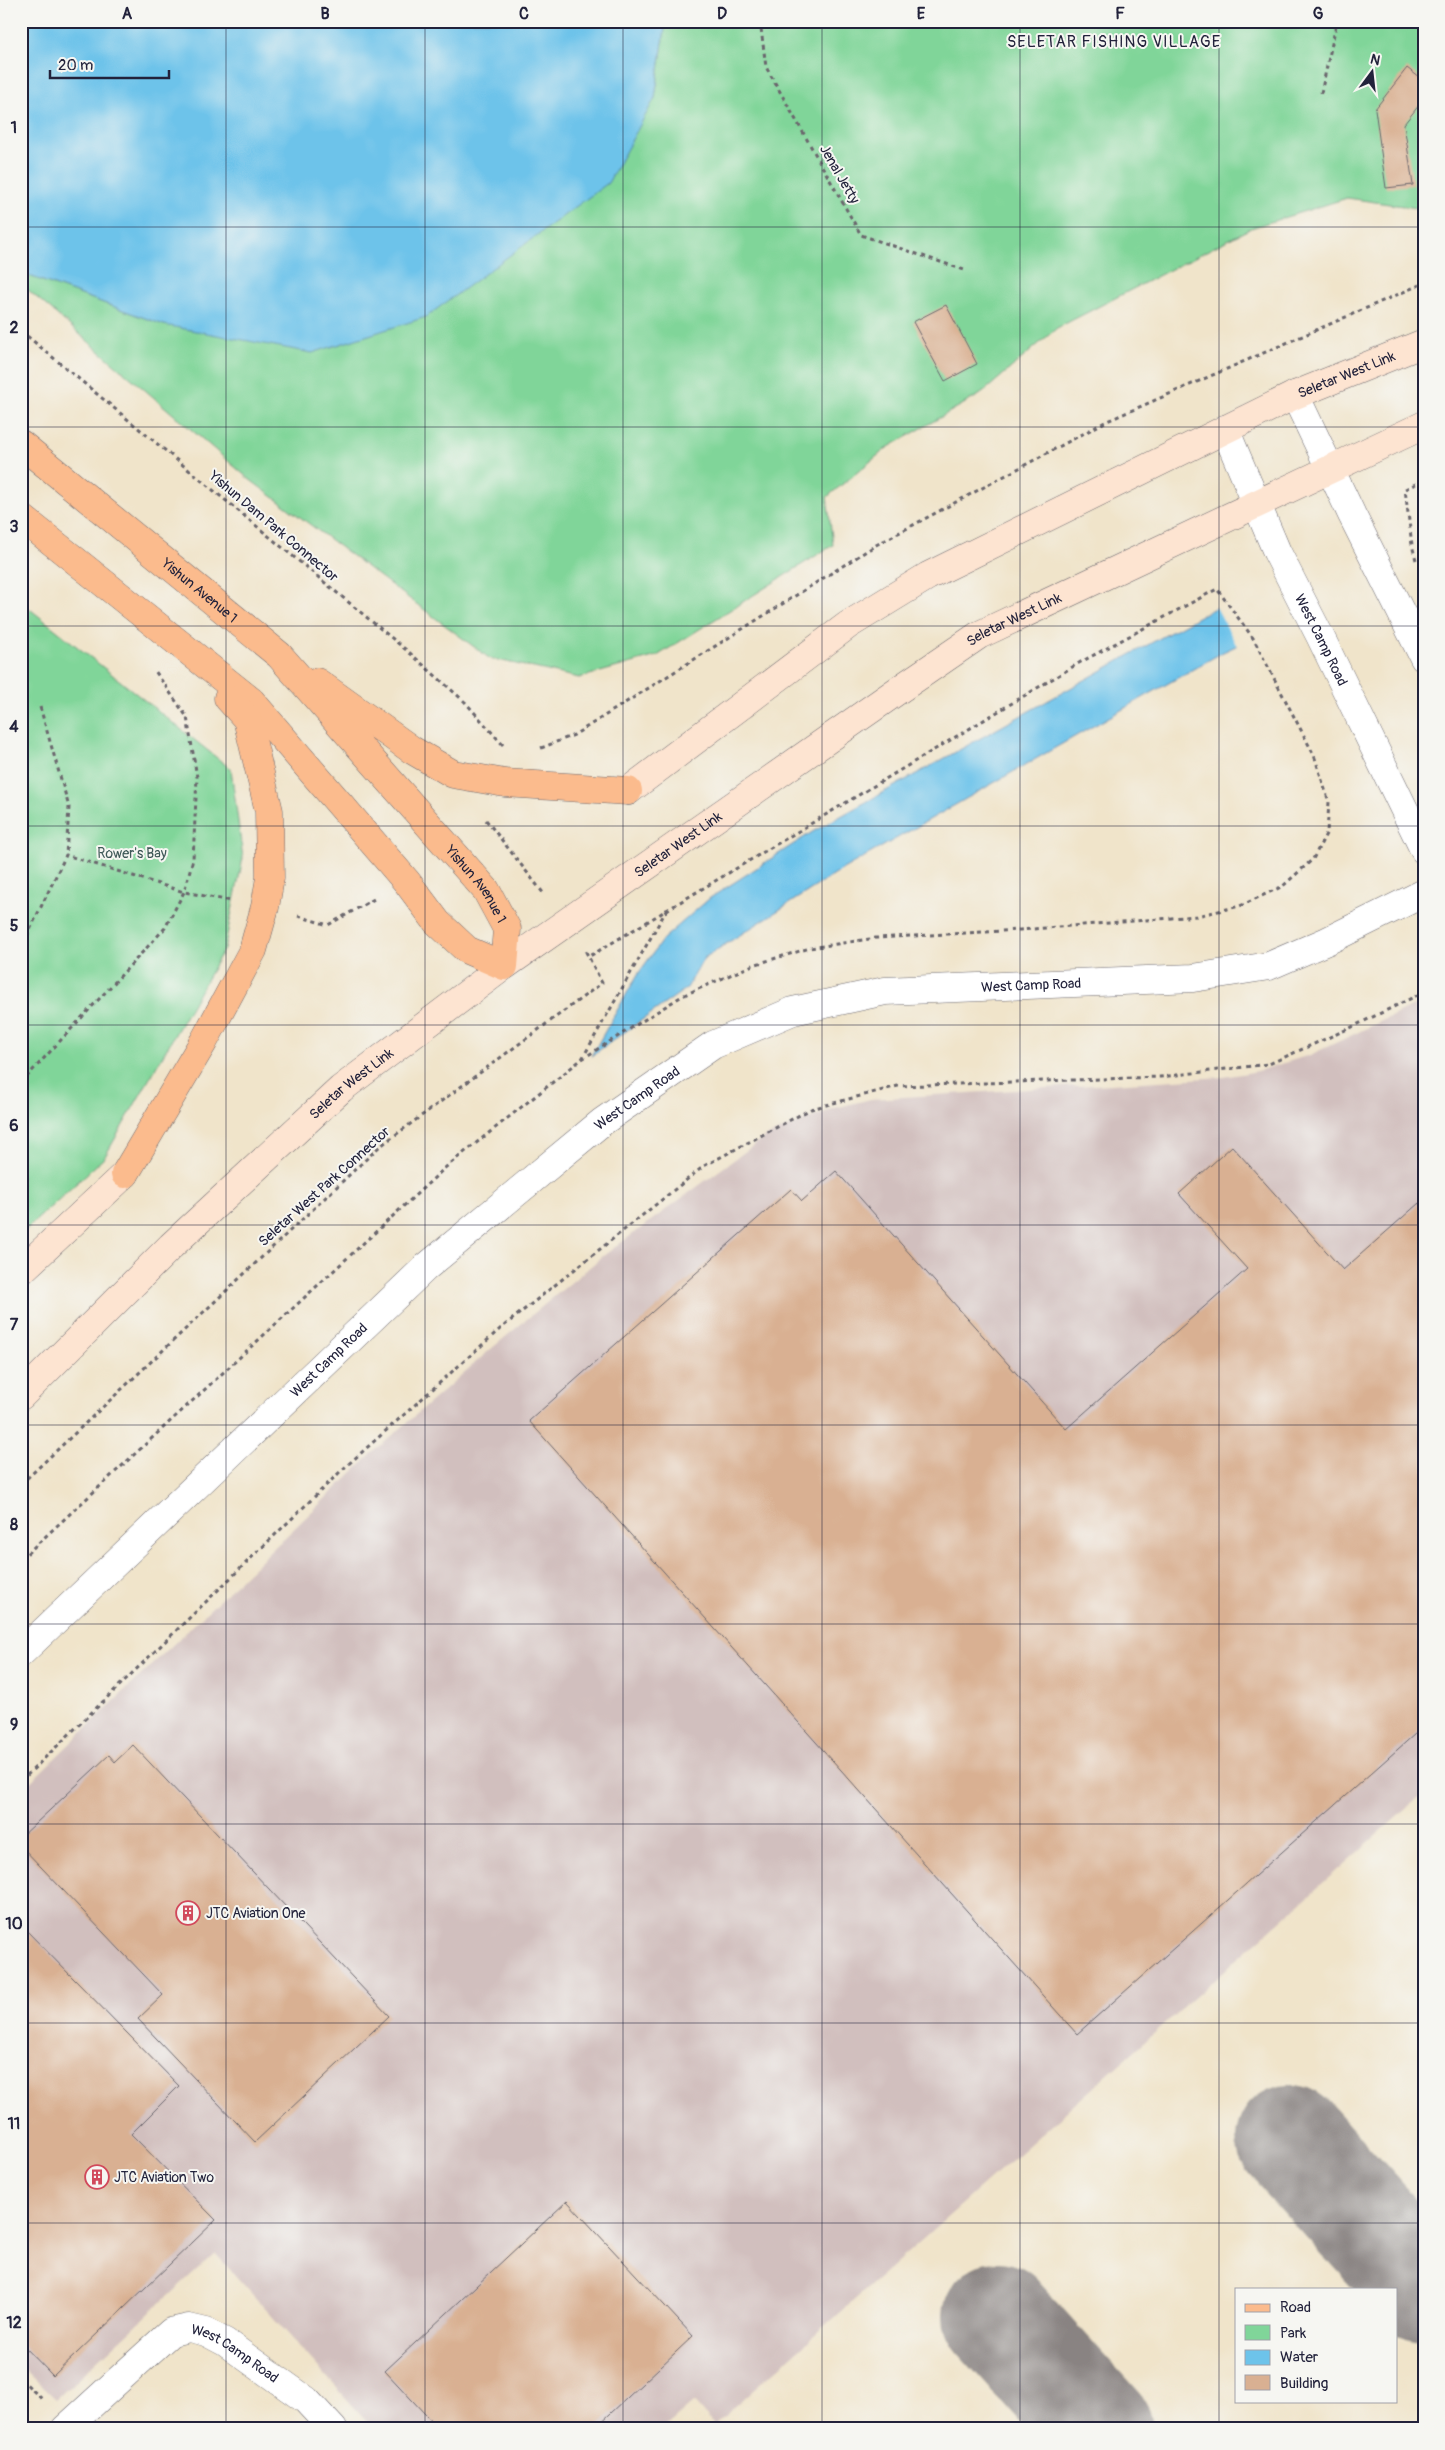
<svg xmlns="http://www.w3.org/2000/svg" width="1445" height="2450" font-family="Pangolin,sans-serif">
	<style>
		.industrial { fill: #d1bfbe }
		.green { fill: #80d599; stroke: #517c6a }
		.water { fill: #6dc3ea; stroke: #487292 }
		.pier { fill: #f0e4ca }
		.lines { fill: none; stroke-linecap: round; stroke-linejoin: round }
		.taxiway { stroke: #898382; stroke-width: 108 }
		.building { fill: #d9b092 }
		.street-casing { stroke: #6a666d; stroke-width: 29 }
		.secondary-casing { stroke: #6a666d; stroke-width: 29 }
		.primary-casing { stroke: #6a666d; stroke-width: 29 }
		.path { stroke: #6a666d; stroke-width: 3; stroke-dasharray: 4 4; stroke-linecap: butt }
		.street { stroke: #fff; stroke-width: 28 }
		.secondary { stroke: #fde4d1; stroke-width: 28 }
		.primary { stroke: #fbbb8d; stroke-width: 28 }
		.grid { fill: none; stroke: #22223b; stroke-width: 1; stroke-opacity: 0.55 }
		.labels { text-anchor: middle; stroke-width: 4; stroke-linejoin: round; paint-order: stroke }
		.street-label { font-size: 14px; fill: #22223b; stroke: #f6f6f2 }
		.park-label { font-size: 14px; fill: #3e5857; stroke: #f6f6f2 }
		.poi-label { font-size: 14px; fill: #22223b; stroke: #f6f6f2; text-anchor: start }
		.quarter-label { font-size: 16px; letter-spacing: 1px; fill: #22223b; stroke: #f6f6f2 }
		.neatline { fill: none; stroke: #22223b; stroke-width: 2 }
		.grid-label { font-size: 16px; text-anchor: middle; font-weight: bold; fill: #22223b }
	</style>
	<rect width="100%" height="100%" fill="#f6f6f2"/>
	<filter id="ink" filterUnits="userSpaceOnUse"><feTurbulence type="fractalNoise" baseFrequency=".02" numOctaves="2"/><feDisplacementMap in="SourceGraphic" scale="10" xChannelSelector="R" yChannelSelector="G"/><feConvolveMatrix kernelMatrix="1 2 1 2 8 2 1 2 1" color-interpolation-filters="sRGB"/></filter>
	<filter id="wash" filterUnits="userSpaceOnUse"><feTurbulence type="fractalNoise" baseFrequency=".0096" numOctaves="4" result="noise"/><feDisplacementMap in="SourceGraphic" scale="20" xChannelSelector="R" yChannelSelector="G"/><feGaussianBlur stdDeviation="1.12" result="paint"/><feColorMatrix in="noise" values="0 0 0 0 0 0 0 0 0 0 0 0 0 0 0 0 0 1.4 0 .05"/><feComposite in="paint" operator="in"/></filter>
	<g filter="url(#wash)">
		<rect width="100%" height="100%" fill="#f0e4ca"/>
		<path class="industrial" d="M 1424,1001 L 1424,1793 L 714,2425 L 694,2402 L 663,2429 L 374,2429 L 215,2253 L 56,2399 L 21,2366 L 21,1791 L 108,1707 L 377,1449 L 491,1349 L 603,1256 L 765,1137 L 835,1108 L 871,1099 L 1224,1077 L 1258,1071 L 1310,1055 Z"/>
		<g class="green">
			<path d="M 666,21 L 1424,21 L 1424,209 L 1347,198 L 1251,228 L 1057,328 L 981,394 L 887,448 L 827,497 L 833,545 L 657,656 L 579,678 L 489,658 L 249,479 L 21,284 L 21,273 L 164,325 L 655,98 Z"/>
			<path d="M 21,602 L 231,769 L 243,858 L 224,949 L 104,1158 L 21,1234 Z"/>
		</g>
		<g class="water">
			<path d="M 21,21 L 666,21 L 655,98 L 608,183 L 426,317 L 312,353 L 164,325 L 21,273 Z"/>
			<path d="M 1424,504 L 1253,638 L 1223,652 L 843,869 L 704,958 L 687,988 L 591,1056 L 638,974 L 663,939 L 710,898 L 814,831 L 1205,613 Z"/>
		</g>
		<path class="pier" d="M 1424,502 L 1424,560 L 1238,648 L 1215,605 Z"/>
		<g class="lines">
			<g class="taxiway">
				<path d="M 1290,2139 L 1424,2287"/>
				<path d="M 997,2316 L 1099,2429"/>
			</g>
		</g>
		<g id="blocks">
			<g class="building">
				<path d="M 1407,68 L 1424,81 L 1424,99 L 1404,124 L 1413,185 L 1386,188 L 1375,109 Z"/>
				<path d="M 946,305 L 977,364 L 945,381 L 913,322 Z"/>
				<path d="M 1232,1146 L 1343,1270 L 1419,1203 L 1424,1208 L 1424,1726 L 1077,2034 L 529,1421 L 791,1189 L 802,1201 L 836,1171 L 1066,1429 L 1247,1269 L 1179,1194 Z"/>
				<path d="M 133,1745 L 389,2016 L 255,2142 L 138,2019 L 163,1995 L 21,1846 L 21,1837 L 109,1755 L 115,1762 Z"/>
				<path d="M 21,1925 L 179,2086 L 131,2134 L 216,2220 L 53,2376 L 21,2343 Z"/>
				<path d="M 567,2201 L 693,2336 L 594,2429 L 439,2429 L 385,2371 Z"/>
			</g>
		</g>
	</g>
	<g filter="url(#ink)">
		<use href="#blocks" fill-opacity="0" stroke="#6a666d" stroke-width="1"/>
		<g class="lines">
			<g class="street-casing">
				<g id="street">
					<path d="M 1295,395 L 1352,515 L 1424,658"/>
					<path id="s1" d="M 1225,429 L 1277,552 L 1320,636 L 1424,850"/>
					<path id="s2" d="M 21,1653 L 425,1268 L 602,1122 L 713,1045 L 793,1011 L 885,991 L 1193,978 L 1269,966 L 1327,941 L 1424,893"/>
					<path id="s3" d="M 65,2429 L 171,2332 L 189,2328 L 206,2332 L 225,2342 L 306,2400 L 333,2429"/>
				</g>
			</g>
			<g class="secondary-casing">
				<g id="secondary">
					<path id="s4" d="M 628,791 L 848,625 L 928,576 L 1295,395 L 1424,343"/>
					<path d="M 21,1271 L 125,1174"/>
					<path id="s5" d="M 21,1396 L 171,1246 L 341,1089 L 504,966 L 897,691 L 979,635 L 1424,425"/>
				</g>
			</g>
			<g class="primary-casing">
				<g id="primary">
					<path id="s6" d="M 21,444 L 279,655 L 486,890 L 507,929 L 504,966 L 467,950 L 437,922 L 407,882 L 251,701 L 21,517"/>
					<path d="M 317,682 L 412,750 L 453,774 L 505,783 L 628,791"/>
					<path d="M 125,1174 L 204,1041 L 253,950 L 265,907 L 270,878 L 269,811 L 247,719 L 228,698"/>
				</g>
			</g>
			<g class="path">
				<path d="M 760,21 L 766,67 L 861,235 L 967,271"/>
				<path d="M 1321,93 L 1337,21"/>
				<path d="M 21,331 L 411,654 L 465,702 L 504,746"/>
				<path d="M 1416,560 L 1412,545 L 1405,489 L 1424,480"/>
				<path d="M 40,707 L 69,807 L 66,855"/>
				<path d="M 541,748 L 574,735 L 876,545 L 1105,422 L 1424,283"/>
				<path d="M 486,820 L 544,894"/>
				<path d="M 298,916 L 328,925 L 376,898"/>
				<path d="M 21,942 L 26,938 L 66,855 L 184,892 L 231,901"/>
				<path d="M 582,1059 L 682,996 L 753,965 L 810,948 L 876,938 L 1020,930 L 1197,916 L 1240,906 L 1283,886 L 1313,859 L 1327,832 L 1329,802 L 1314,755 L 1253,638 L 1217,589 L 1079,663 L 590,956"/>
				<path d="M 21,1083 L 165,928 L 184,892 L 193,859 L 197,777 L 187,717 L 155,671"/>
				<path d="M 21,1484 L 379,1147 L 602,983 L 585,950"/>
				<path d="M 21,1559 L 446,1167 L 582,1059 L 667,909"/>
				<path d="M 21,1781 L 343,1469 L 500,1329 L 704,1166 L 811,1109 L 898,1086 L 1160,1077 L 1269,1064 L 1350,1028 L 1424,992"/>
				<path d="M 21,2379 L 44,2401"/>
			</g>
			<use href="#street" class="street"/>
			<use href="#secondary" class="secondary"/>
			<use href="#primary" class="primary"/>
		</g>
	</g>
	<path class="grid" d="M 226,21 L 226,2429M 425,21 L 425,2429M 623,21 L 623,2429M 822,21 L 822,2429M 1020,21 L 1020,2429M 1219,21 L 1219,2429M 21,227 L 1424,227M 21,427 L 1424,427M 21,626 L 1424,626M 21,826 L 1424,826M 21,1025 L 1424,1025M 21,1225 L 1424,1225M 21,1425 L 1424,1425M 21,1624 L 1424,1624M 21,1824 L 1424,1824M 21,2023 L 1424,2023M 21,2223 L 1424,2223"/>
	<defs>
		<g id="building-ring" transform="scale(1.25)"><circle r="9.5" fill="#f6f6f2" stroke="#d1495b" stroke-width="1.5"/><path d="M-4-6H4V6H1V3H-1V6H-4ZM-2.5-4.3h1.7v1.8h-1.7ZM.8-4.3h1.7v1.8H.8ZM-2.5-1h1.7V.8h-1.7ZM.8-1h1.7V.8H.8Z" fill="#d1495b"/></g>
	</defs>
	<g fill-rule="evenodd">
		<use href="#building-ring" x="188" y="1913"/>
		<use href="#building-ring" x="97" y="2177"/>
	</g>
	<g class="labels">
		<g class="street-label">
			<text transform="translate(840 174) rotate(60)" y="5">Jenal Jetty</text>
			<text dy="5" stroke="none"><textPath href="#s4" startOffset="834">Seletar West Link</textPath></text>
			<text transform="translate(274 526) rotate(40)" y="5">Yishun Dam Park Connector</text>
			<text dy="5" stroke="none"><textPath href="#s6" startOffset="231">Yishun Avenue 1</textPath></text>
			<text dy="5" stroke="none"><textPath href="#s5" startOffset="1265">Seletar West Link</textPath></text>
			<text dy="5" stroke="none"><textPath href="#s1" startOffset="232">West Camp Road</textPath></text>
			<text dy="5" stroke="none"><textPath href="#s5" startOffset="860">Seletar West Link</textPath></text>
			<text dy="5" stroke="none"><textPath href="#s6" startOffset="636">Yishun Avenue 1</textPath></text>
			<text dy="5" stroke="none"><textPath href="#s2" startOffset="1250">West Camp Road</textPath></text>
			<text dy="5" stroke="none"><textPath href="#s5" startOffset="455">Seletar West Link</textPath></text>
			<text dy="5" stroke="none"><textPath href="#s2" startOffset="830">West Camp Road</textPath></text>
			<text transform="translate(324 1186) rotate(-42)" y="5">Seletar West Park Connector</text>
			<text dy="5" stroke="none"><textPath href="#s2" startOffset="425">West Camp Road</textPath></text>
			<text dy="5" stroke="none"><textPath href="#s3" startOffset="215">West Camp Road</textPath></text>
		</g>
		<g class="park-label">
			<text x="132" y="858">Rower's Bay</text>
		</g>
		<g class="poi-label">
			<text x="206" y="1918">JTC Aviation One</text>
			<text x="114" y="2182">JTC Aviation Two</text>
		</g>
		<g class="quarter-label">
			<text x="1114" y="47">SELETAR FISHING VILLAGE</text>
		</g>
	</g>
	<rect width="1445" height="2450" fill="none" stroke="#f6f6f2" stroke-width="55"/>
	<rect x="1235" y="2288" width="162" height="115" fill="#f6f6f2" stroke="#a1a1a9"/>
	<rect x="1245" y="2304" width="25" height="8" fill="#fbbb8d" stroke="#a1a1a9"/>
	<text x="1280" y="2312" font-size="15" fill="#22223b">Road</text>
	<rect x="1245" y="2325" width="25" height="15" fill="#80d599" stroke="#a1a1a9"/>
	<text x="1280" y="2338" font-size="15" fill="#22223b">Park</text>
	<rect x="1245" y="2350" width="25" height="15" fill="#6dc3ea" stroke="#a1a1a9"/>
	<text x="1280" y="2362" font-size="15" fill="#22223b">Water</text>
	<rect x="1245" y="2375" width="25" height="15" fill="#d9b092" stroke="#a1a1a9"/>
	<text x="1280" y="2388" font-size="15" fill="#22223b">Building</text>
	<g transform="translate(1372 72) rotate(15)" stroke="#f6f6f2" stroke-width="4" paint-order="stroke">
	<path d="M0-4L9 19L0 12L-9 19Z" fill="#22223b"/>
	<text y="-8" font-size="14" font-weight="bold" text-anchor="middle" fill="#22223b">N</text>
	</g>
	<path d="M50 70v8h119v-8" fill="none" stroke="#22223b" stroke-width="2.5"/>
	<text x="58" y="70" font-size="15" fill="#22223b" stroke="#f6f6f2" stroke-width="4" paint-order="stroke">20 m</text>
	<rect x="28" y="28" width="1390" height="2394" class="neatline"/>
	<g class="grid-label">
		<text x="127" y="19">A</text>
		<text x="325" y="19">B</text>
		<text x="524" y="19">C</text>
		<text x="722" y="19">D</text>
		<text x="921" y="19">E</text>
		<text x="1120" y="19">F</text>
		<text x="1318" y="19">G</text>
		<text x="14" y="133">1</text>
		<text x="14" y="333">2</text>
		<text x="14" y="532">3</text>
		<text x="14" y="732">4</text>
		<text x="14" y="931">5</text>
		<text x="14" y="1131">6</text>
		<text x="14" y="1330">7</text>
		<text x="14" y="1530">8</text>
		<text x="14" y="1730">9</text>
		<text x="14" y="1929">10</text>
		<text x="14" y="2129">11</text>
		<text x="14" y="2328">12</text>
	</g>
</svg>
